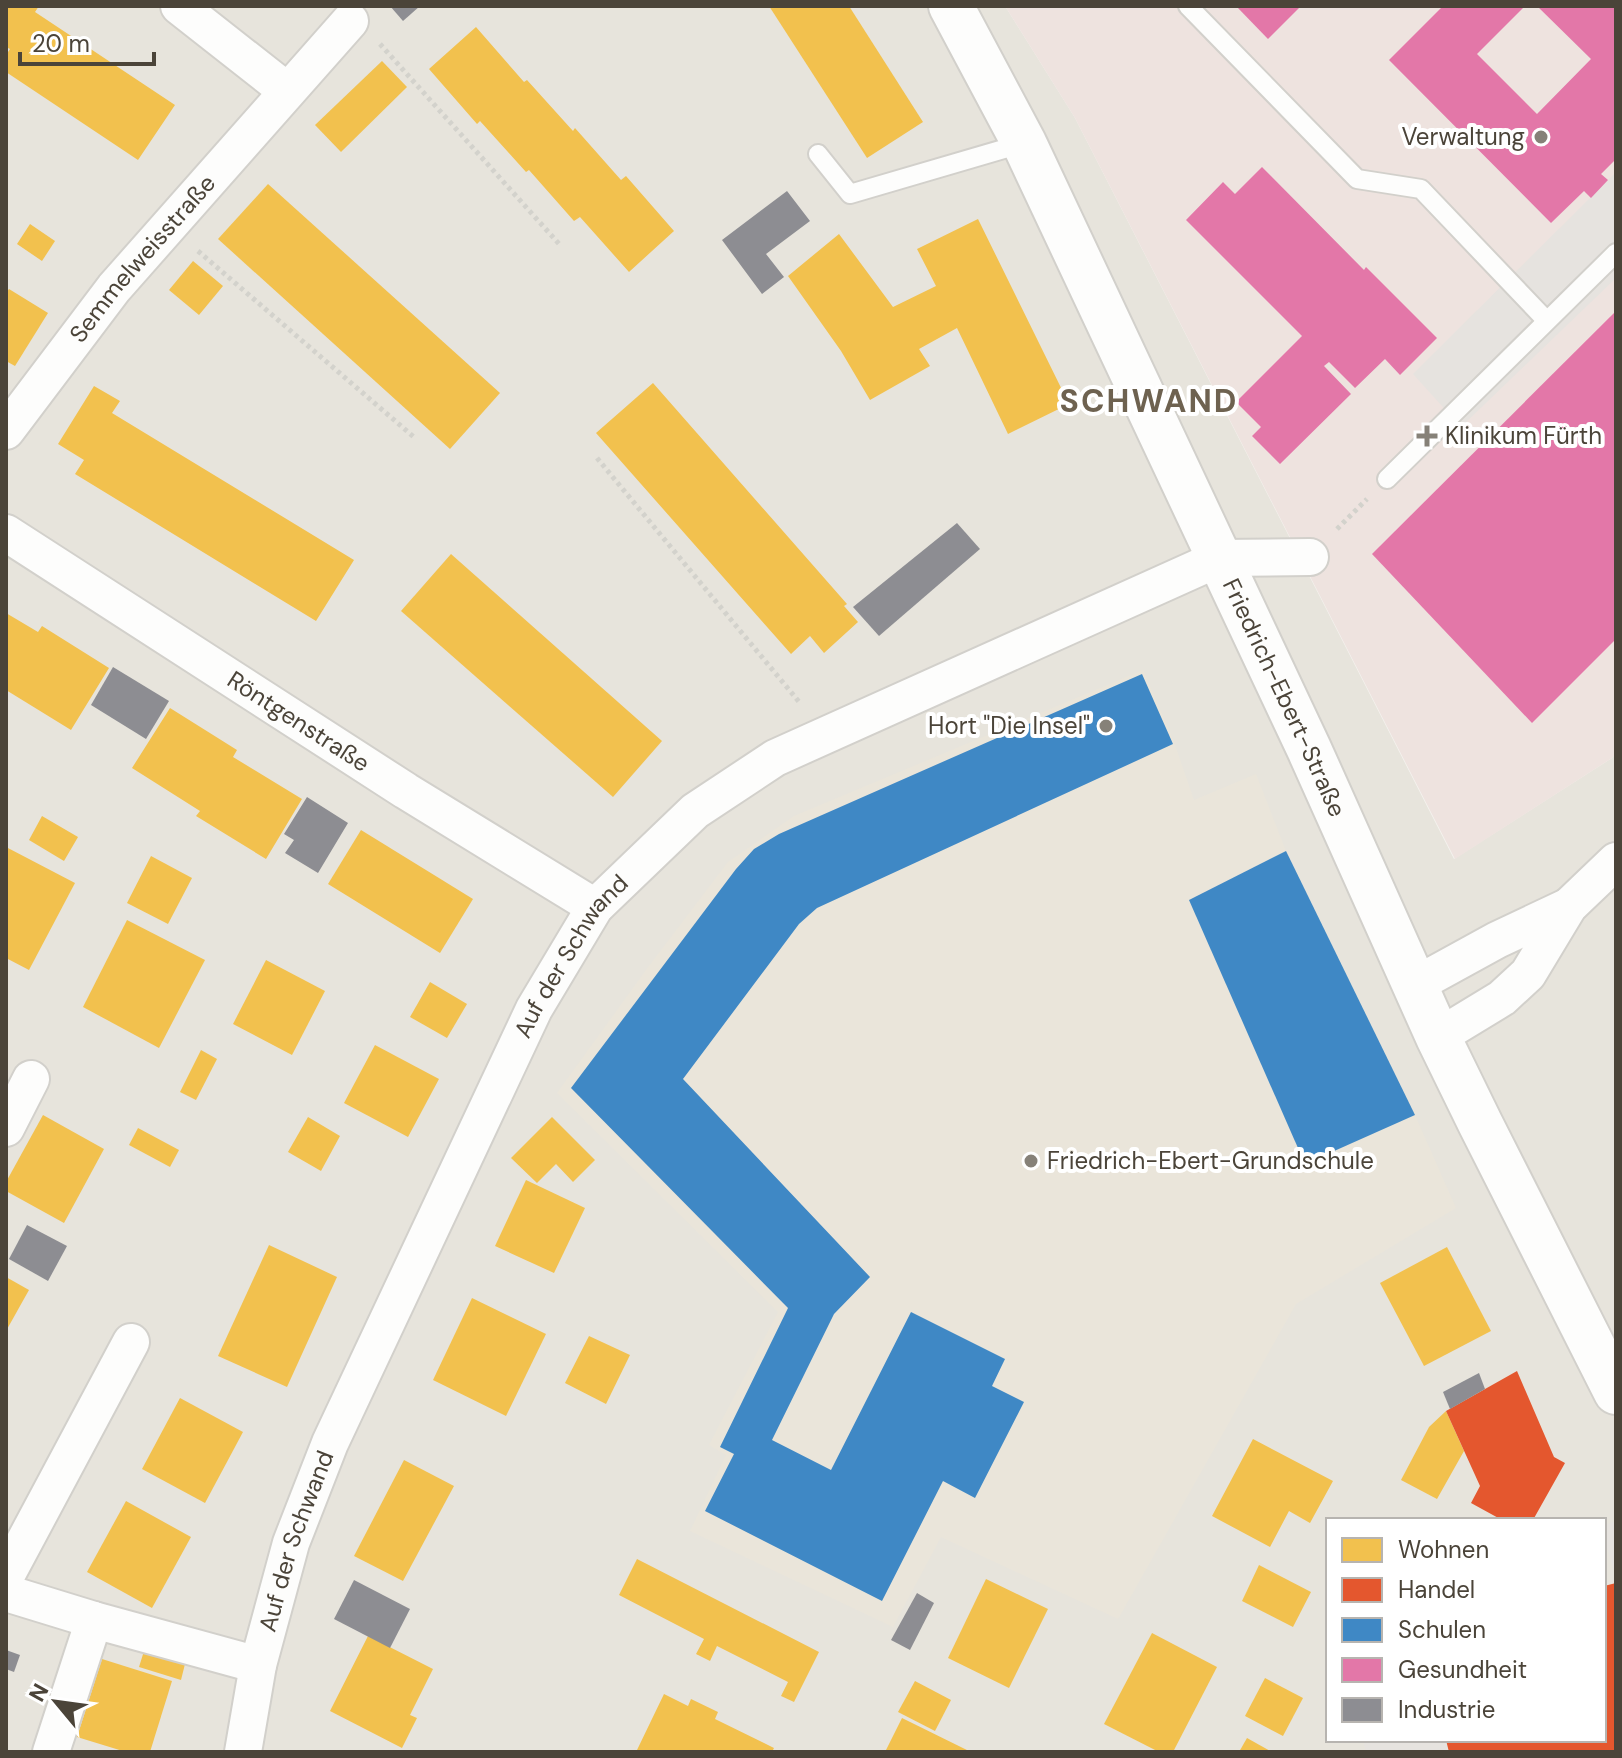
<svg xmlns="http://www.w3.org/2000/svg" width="1622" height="1758" font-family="'DM Sans',sans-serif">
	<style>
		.residential { fill: #e7e4dc; fill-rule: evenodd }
		.education { fill: #eae5da }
		.medical { fill: #eee3df }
		.parking { fill: #e6e3df }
		.homes { fill: #f2c14e }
		.shops { fill: #e4572e }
		.schools { fill: #3f88c5 }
		.health { fill: #e377a8 }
		.industry { fill: #8d8d92 }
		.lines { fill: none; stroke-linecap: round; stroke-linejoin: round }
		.service-casing { stroke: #d2d0cb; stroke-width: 22 }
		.minor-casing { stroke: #d2d0cb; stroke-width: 40 }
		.tertiary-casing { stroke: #d2d0cb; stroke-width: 48 }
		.path { stroke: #d3d2cc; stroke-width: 5; stroke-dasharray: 4 4; stroke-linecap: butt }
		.service { stroke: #fdfdfc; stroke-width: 18 }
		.minor { stroke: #fdfdfc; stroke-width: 36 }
		.tertiary { stroke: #fdfdfc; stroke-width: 44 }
		.poi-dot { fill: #868178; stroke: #fff; stroke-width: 3 }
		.labels { text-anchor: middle; stroke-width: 8; stroke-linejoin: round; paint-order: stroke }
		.poi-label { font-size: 24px; fill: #4b4439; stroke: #fff; text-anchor: end }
		.street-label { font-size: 24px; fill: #4b4439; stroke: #fff }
		.district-label { font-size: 32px; font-weight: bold; letter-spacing: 2px; fill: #6e6250; stroke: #fff }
	</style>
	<rect width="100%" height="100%" fill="#f4f2ee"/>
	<path class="residential" d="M 6,6 L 1005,6 L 1075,118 L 1454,859 L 1612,758 L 1616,753 L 1616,1752 L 6,1752 ZM 1328,1520 L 1604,1520 L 1604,1740 L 1328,1740 Z"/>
	<path class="education" d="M 1143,670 L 1174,742 L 1194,800 L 1256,774 L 1286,851 L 1415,1115 L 1456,1208 L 1296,1304 L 1118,1619 L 941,1537 L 893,1627 L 690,1531 L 726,1455 L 709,1445 L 778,1312 L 557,1093 L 649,966 L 728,862 L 794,816 Z"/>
	<path class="medical" d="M 1005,6 L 1616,6 L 1616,753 L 1612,758 L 1455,859 L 1075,118 Z"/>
	<g class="parking">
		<path d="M 1616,172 L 1616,278 L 1461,427 L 1413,374 Z"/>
		<path d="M 1616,1521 L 1616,1578 L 1604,1537 L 1604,1525 Z"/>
		<path d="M 1363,1740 L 1445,1740 L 1449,1752 L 1366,1752 Z"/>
	</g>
	<g class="homes">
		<path d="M 6,6 L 39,6 L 35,12 L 175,105 L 138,160 L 6,72 L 6,55 L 10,49 L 6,47 Z"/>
		<path d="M 769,6 L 849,6 L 923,122 L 867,158 Z"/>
		<path d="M 476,27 L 524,82 L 527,80 L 573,131 L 575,128 L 621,180 L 626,176 L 674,231 L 629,272 L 580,217 L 574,221 L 529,170 L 526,172 L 480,121 L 477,124 L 429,69 Z"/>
		<path d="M 382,61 L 407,87 L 341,152 L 315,125 Z"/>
		<path d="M 268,184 L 500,393 L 450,449 L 218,239 Z"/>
		<path d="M 978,219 L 1069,404 L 1008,434 L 957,328 L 919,349 L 930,366 L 870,400 L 841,351 L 788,276 L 839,234 L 893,307 L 936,286 L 917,249 Z"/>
		<path d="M 30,224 L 55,241 L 42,261 L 17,244 Z"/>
		<path d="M 193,261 L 223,286 L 199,315 L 169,290 Z"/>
		<path d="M 9,289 L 48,313 L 15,366 L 6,361 L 6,293 Z"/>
		<path d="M 653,383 L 847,604 L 844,606 L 858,622 L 824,653 L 810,636 L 791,654 L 596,433 Z"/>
		<path d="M 94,386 L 120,401 L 112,413 L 354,560 L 316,621 L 75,474 L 84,460 L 58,444 Z"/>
		<path d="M 451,554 L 662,741 L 613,797 L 401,611 Z"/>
		<path d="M 6,613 L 38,632 L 42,626 L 109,668 L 71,730 L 6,690 Z"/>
		<path d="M 170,708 L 237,750 L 233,757 L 302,799 L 266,859 L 196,816 L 200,811 L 132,768 Z"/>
		<path d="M 42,816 L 78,837 L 64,861 L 29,840 Z"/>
		<path d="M 361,830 L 473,899 L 440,953 L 328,884 Z"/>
		<path d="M 6,847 L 75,883 L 29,970 L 6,958 Z"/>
		<path d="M 151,856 L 192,878 L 168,924 L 127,903 Z"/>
		<path d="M 127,920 L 205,960 L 159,1048 L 83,1007 Z"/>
		<path d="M 266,960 L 325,991 L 292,1055 L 233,1024 Z"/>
		<path d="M 430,982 L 467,1004 L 447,1038 L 410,1017 Z"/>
		<path d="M 375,1045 L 439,1079 L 408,1137 L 344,1103 Z"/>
		<path d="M 201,1050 L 217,1059 L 196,1100 L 180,1092 Z"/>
		<path d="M 43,1115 L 104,1149 L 64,1223 L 6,1191 L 6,1182 Z"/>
		<path d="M 308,1117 L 340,1136 L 321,1171 L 288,1152 Z"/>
		<path d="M 552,1117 L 595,1160 L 573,1182 L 556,1164 L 537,1183 L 511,1158 Z"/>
		<path d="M 138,1128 L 179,1150 L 170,1167 L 129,1145 Z"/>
		<path d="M 526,1180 L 585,1208 L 554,1273 L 495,1246 Z"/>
		<path d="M 269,1245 L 337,1277 L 287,1387 L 218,1356 Z"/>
		<path d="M 1447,1247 L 1491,1331 L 1424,1366 L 1380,1283 Z"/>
		<path d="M 6,1277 L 29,1290 L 6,1331 Z"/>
		<path d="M 472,1298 L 546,1334 L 506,1416 L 433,1380 Z"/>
		<path d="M 589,1336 L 630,1355 L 606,1404 L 565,1383 Z"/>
		<path d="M 180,1398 L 243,1432 L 205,1503 L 142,1469 Z"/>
		<path d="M 1446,1411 L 1464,1451 L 1437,1499 L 1401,1480 L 1429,1427 Z"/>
		<path d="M 1253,1439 L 1333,1481 L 1310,1523 L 1289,1511 L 1270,1547 L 1212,1516 Z"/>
		<path d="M 404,1460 L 454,1486 L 403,1581 L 354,1556 Z"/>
		<path d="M 126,1501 L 191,1537 L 152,1608 L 87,1572 Z"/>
		<path d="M 637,1559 L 819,1652 L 794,1702 L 781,1696 L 788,1682 L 717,1646 L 710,1661 L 696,1654 L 704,1639 L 619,1595 Z"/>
		<path d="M 1259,1565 L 1311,1592 L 1293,1627 L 1242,1601 Z"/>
		<path d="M 986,1579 L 1048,1609 L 1009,1688 L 948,1658 Z"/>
		<path d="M 1152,1633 L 1217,1667 L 1173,1752 L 1159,1752 L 1104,1724 Z"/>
		<path d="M 368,1636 L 433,1669 L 410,1715 L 417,1718 L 402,1748 L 330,1711 Z"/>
		<path d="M 144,1651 L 185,1664 L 181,1680 L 139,1667 Z"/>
		<path d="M 102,1659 L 172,1681 L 150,1752 L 126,1752 L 77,1737 Z"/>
		<path d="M 1265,1678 L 1303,1698 L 1283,1736 L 1245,1716 Z"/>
		<path d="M 915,1681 L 951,1700 L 935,1731 L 898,1712 Z"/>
		<path d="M 664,1694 L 688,1706 L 691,1699 L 718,1712 L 715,1719 L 774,1748 L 772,1752 L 641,1752 L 637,1750 Z"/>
		<path d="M 902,1718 L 971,1752 L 885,1752 Z"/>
		<path d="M 1247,1738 L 1272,1752 L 1239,1752 Z"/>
	</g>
	<g class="shops">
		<path d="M 1517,1371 L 1554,1457 L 1565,1463 L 1533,1520 L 1502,1520 L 1471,1503 L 1480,1486 L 1446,1411 Z"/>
		<path d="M 1616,1583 L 1616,1752 L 1449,1752 L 1446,1740 L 1604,1740 L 1604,1586 Z"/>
	</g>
	<g class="schools">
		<path d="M 1142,674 L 1173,744 L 817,908 L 799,924 L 683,1079 L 870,1277 L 834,1314 L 772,1440 L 831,1470 L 911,1312 L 1005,1359 L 992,1386 L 1024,1402 L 975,1498 L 943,1481 L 882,1601 L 705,1511 L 734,1454 L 720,1447 L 788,1308 L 571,1088 L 736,869 L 754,849 L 779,834 Z"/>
		<path d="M 1286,851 L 1415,1115 L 1305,1164 L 1189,900 Z"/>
	</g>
	<g class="health">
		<path d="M 1236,6 L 1301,6 L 1268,39 Z"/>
		<path d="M 1443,6 L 1525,6 L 1477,54 L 1537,114 L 1591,59 L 1537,6 L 1616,6 L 1616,159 L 1601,174 L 1608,180 L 1591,198 L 1584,191 L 1551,223 L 1389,60 Z"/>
		<path d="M 1262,167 L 1364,270 L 1366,267 L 1437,338 L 1400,375 L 1385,359 L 1355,388 L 1329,362 L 1324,366 L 1351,394 L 1280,464 L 1252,436 L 1261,427 L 1236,402 L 1302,336 L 1186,220 L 1223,182 L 1235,194 Z"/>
		<path d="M 1616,311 L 1616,639 L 1532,723 L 1372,554 Z"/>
	</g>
	<g class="industry">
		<path d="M 390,6 L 420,6 L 403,21 Z"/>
		<path d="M 787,191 L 810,221 L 766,254 L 784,277 L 762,294 L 722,240 Z"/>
		<path d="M 957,523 L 980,549 L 879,636 L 853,607 Z"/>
		<path d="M 113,667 L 169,701 L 146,739 L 91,705 Z"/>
		<path d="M 307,797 L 348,823 L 318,873 L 285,853 L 294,840 L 284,834 Z"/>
		<path d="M 27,1225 L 67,1246 L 48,1281 L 9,1259 Z"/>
		<path d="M 1479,1373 L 1485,1389 L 1450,1409 L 1443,1392 Z"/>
		<path d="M 354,1580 L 410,1609 L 390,1648 L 334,1619 Z"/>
		<path d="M 917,1593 L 934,1603 L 910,1650 L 891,1640 Z"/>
		<path d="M 6,1650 L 20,1655 L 14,1672 L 6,1669 Z"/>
	</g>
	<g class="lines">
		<g class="service-casing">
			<g id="service">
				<path d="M 1188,6 L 1357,179 L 1421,189 L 1546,320"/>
				<path d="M 818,154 L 850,194 L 1024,143"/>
				<path d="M 1387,479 L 1616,253"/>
			</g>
		</g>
		<g class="minor-casing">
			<g id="minor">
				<path d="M 179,6 L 287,91"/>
				<path id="s1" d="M 6,431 L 114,288 L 350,21"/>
				<path id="s2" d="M 6,533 L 406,791 L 595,907"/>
				<path d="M 1415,985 L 1497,940 L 1569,906"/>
				<path d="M 1438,1037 L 1502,998 L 1528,974 L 1569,906 L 1616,861"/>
				<path d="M 6,1128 L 31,1079"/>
				<path d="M 6,1576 L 131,1342"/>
				<path d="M 6,1593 L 94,1620 L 258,1665"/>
				<path d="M 51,1752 L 94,1620"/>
				<path id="s3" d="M 243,1752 L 258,1665 L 291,1543 L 330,1443 L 534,1009 L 595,907 L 695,811 L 775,758 L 1220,558 L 1310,557"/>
			</g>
		</g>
		<g class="tertiary-casing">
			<g id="tertiary">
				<path id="s4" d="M 951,6 L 1024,143 L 1309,749 L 1438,1037 L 1480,1123 L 1616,1392"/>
			</g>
		</g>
		<g class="path">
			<path d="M 380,44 L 560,245"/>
			<path d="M 198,251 L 415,438"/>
			<path d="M 597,458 L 800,703"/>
			<path d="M 1337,529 L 1367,499"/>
		</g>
		<use href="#service" class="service"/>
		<use href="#minor" class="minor"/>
		<use href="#tertiary" class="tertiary"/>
	</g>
	<g class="poi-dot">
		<circle cx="1541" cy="137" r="8"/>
		<path d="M1423 424h8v8h8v8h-8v8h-8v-8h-8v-8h8z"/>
		<circle cx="1106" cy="726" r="8"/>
		<circle cx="1031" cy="1161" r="8"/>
	</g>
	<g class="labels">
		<g class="poi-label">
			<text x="1525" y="145">Verwaltung</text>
			<text x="1445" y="444" text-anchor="start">Klinikum Fürth</text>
			<text x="1090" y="734">Hort "Die Insel"</text>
			<text x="1047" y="1169" text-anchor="start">Friedrich-Ebert-Grundschule</text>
		</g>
		<g class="street-label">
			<text dy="8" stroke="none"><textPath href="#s1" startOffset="220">Semmelweisstraße</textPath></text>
			<text dy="8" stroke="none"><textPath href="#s4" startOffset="768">Friedrich-Ebert-Straße</textPath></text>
			<text dy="8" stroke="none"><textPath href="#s2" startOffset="348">Röntgenstraße</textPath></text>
			<text dy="8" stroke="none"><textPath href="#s3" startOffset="866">Auf der Schwand</textPath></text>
			<text dy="8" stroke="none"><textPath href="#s3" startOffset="218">Auf der Schwand</textPath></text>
		</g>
		<g class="district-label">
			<text x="1149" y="412">SCHWAND</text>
		</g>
	</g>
	<rect width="1622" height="1758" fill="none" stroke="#4b4439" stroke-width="16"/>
	<rect x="1326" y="1518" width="280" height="224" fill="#ffffff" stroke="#b7b4b0" stroke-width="2"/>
	<rect x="1342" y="1538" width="40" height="24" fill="#f2c14e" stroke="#b7b4b0" stroke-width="2"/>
	<text x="1398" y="1558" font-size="24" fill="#4b4439">Wohnen</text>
	<rect x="1342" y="1578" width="40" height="24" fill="#e4572e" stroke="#b7b4b0" stroke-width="2"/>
	<text x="1398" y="1598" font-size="24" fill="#4b4439">Handel</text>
	<rect x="1342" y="1618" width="40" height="24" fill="#3f88c5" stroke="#b7b4b0" stroke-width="2"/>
	<text x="1398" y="1638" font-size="24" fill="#4b4439">Schulen</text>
	<rect x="1342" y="1658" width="40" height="24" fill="#e377a8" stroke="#b7b4b0" stroke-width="2"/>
	<text x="1398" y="1678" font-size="24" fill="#4b4439">Gesundheit</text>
	<rect x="1342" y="1698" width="40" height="24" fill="#8d8d92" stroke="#b7b4b0" stroke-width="2"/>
	<text x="1398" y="1718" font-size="24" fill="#4b4439">Industrie</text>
	<g transform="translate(56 1702) rotate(299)" stroke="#ffffff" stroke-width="6" paint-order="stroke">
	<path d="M0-6L14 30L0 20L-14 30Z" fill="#4b4439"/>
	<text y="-12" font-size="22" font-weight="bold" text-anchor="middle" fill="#4b4439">N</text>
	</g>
	<path d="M20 52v12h134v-12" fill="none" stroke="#4b4439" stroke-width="4"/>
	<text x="32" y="52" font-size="24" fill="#4b4439" stroke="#ffffff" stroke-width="6" paint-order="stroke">20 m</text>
</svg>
